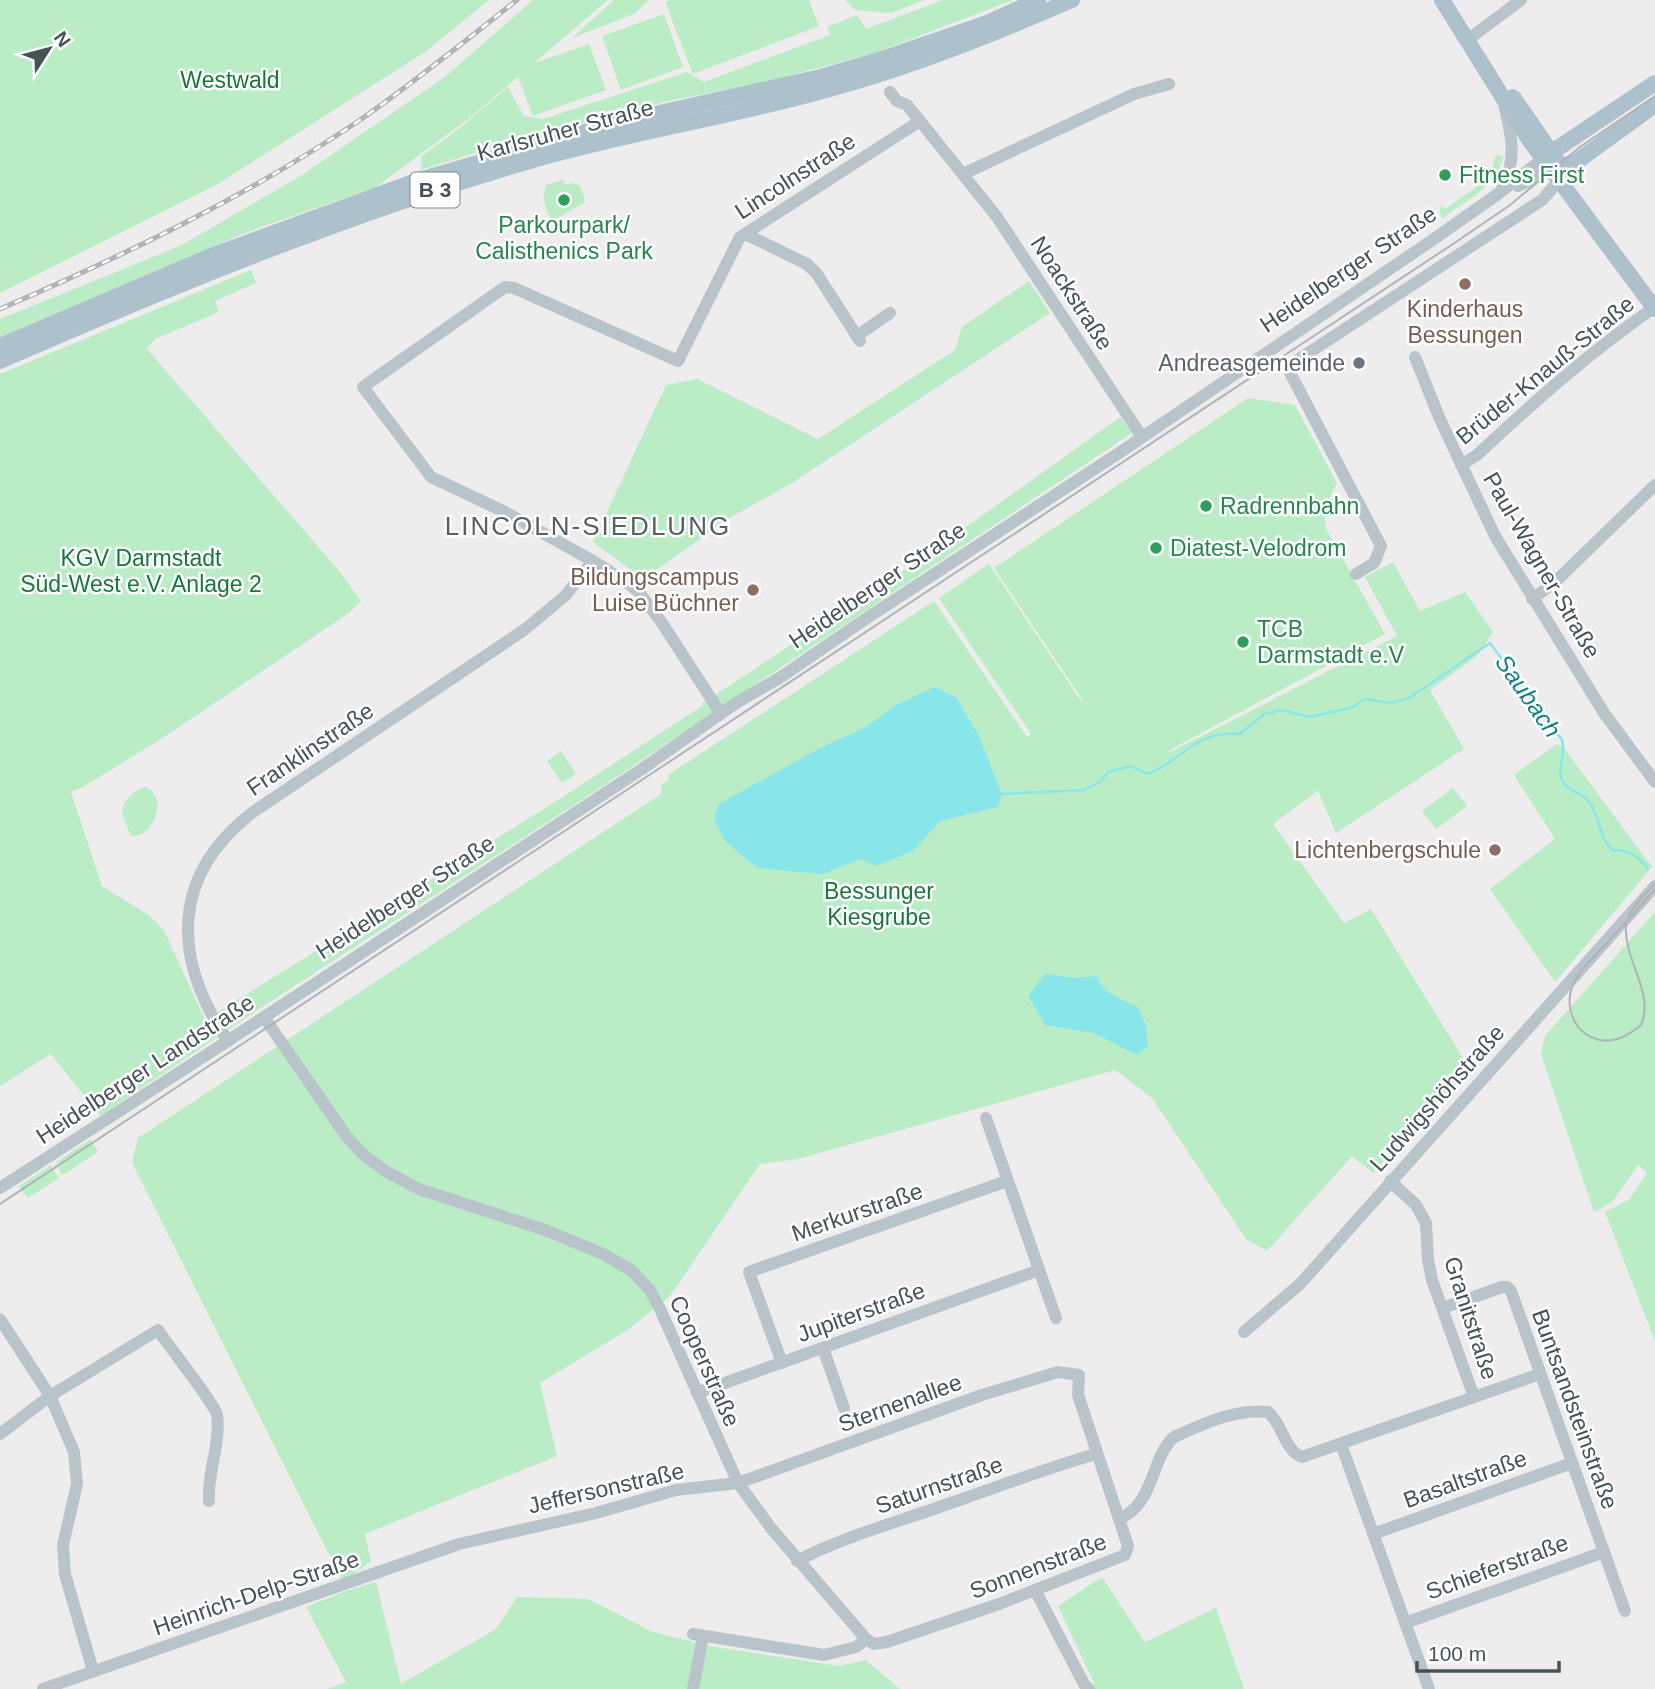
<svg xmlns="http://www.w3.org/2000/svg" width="1655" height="1689" font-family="Helvetica,sans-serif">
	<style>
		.green { fill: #baedc6 }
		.water { fill: #88e5ea }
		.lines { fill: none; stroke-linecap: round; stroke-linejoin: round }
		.stream { stroke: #88e5ea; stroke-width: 2.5 }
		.minor { stroke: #b8c4c9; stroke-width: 12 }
		.major { stroke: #acc1cb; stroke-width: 16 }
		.tram { stroke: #afb3b7; stroke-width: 2 }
		.rail-casing { stroke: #afb3b7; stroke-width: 5 }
		.rail { stroke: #fff; stroke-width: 2.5; stroke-dasharray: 8; stroke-linecap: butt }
		.leisure-dot { fill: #2e9e5b; stroke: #fff; stroke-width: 2.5 }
		.education-dot { fill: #8d6e63; stroke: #fff; stroke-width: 2.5 }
		.worship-dot { fill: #6b7280; stroke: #fff; stroke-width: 2.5 }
		.labels { text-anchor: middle; stroke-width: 5; stroke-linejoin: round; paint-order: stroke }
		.shield { fill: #fff; stroke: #7d878b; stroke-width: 2 }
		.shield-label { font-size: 21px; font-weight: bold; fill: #455359 }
		.park-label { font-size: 23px; fill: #187839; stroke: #fff }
		.street-label { font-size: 23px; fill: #455359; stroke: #fff }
		.leisure-label { font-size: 23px; fill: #27864d; stroke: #fff; text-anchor: start }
		.education-label { font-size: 23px; fill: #785e54; stroke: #fff; text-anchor: end }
		.worship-label { font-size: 23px; fill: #5b616d; stroke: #fff; text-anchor: end }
		.water-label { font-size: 24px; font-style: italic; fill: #0f8086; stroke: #fff }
		.quarter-label { font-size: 26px; letter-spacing: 2px; fill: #595e61; stroke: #fff }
	</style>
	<rect width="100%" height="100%" fill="#efeced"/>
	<g class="green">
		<path d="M 0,0 L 489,0 L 425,52 L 218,184 L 0,293 Z"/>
		<path d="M 533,0 L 608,0 L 534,63 L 589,44 L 606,90 L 533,116 L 518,77 L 471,117 L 376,187 L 245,233 L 0,337 L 0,319 L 180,246 L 302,175 L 446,76 Z"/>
		<path d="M 614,0 L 649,0 L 634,14 L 572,38 Z"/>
		<path d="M 671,0 L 809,0 L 819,26 L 693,74 L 665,2 Z"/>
		<path d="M 845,0 L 924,0 L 891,13 L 855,10 Z"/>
		<path d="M 943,0 L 1013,0 L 875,53 L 765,82 L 668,101 L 511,142 L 420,170 L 422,156 L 460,128 L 508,87 L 524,116 L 543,119 L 687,72 L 704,82 L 830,35 L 827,27 L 857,15 L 866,29 Z"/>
		<path d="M 664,14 L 683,67 L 621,90 L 602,36 Z"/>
		<path d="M 1496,155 L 1503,156 C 1498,186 1466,201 1442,218 L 1440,212 L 1441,205 L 1445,209 L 1494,175 L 1496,172 L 1492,169 Z"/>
		<path d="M 563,180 L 565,185 L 574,183 L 580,186 L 585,199 L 584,203 L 552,221 C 545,209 541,197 546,185 Z"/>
		<path d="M 251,270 L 256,283 L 215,301 L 219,312 L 155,339 L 147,349 L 340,572 L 361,601 L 349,613 L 161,739 L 83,787 L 71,792 L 102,886 L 150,916 L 164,930 L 205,1020 L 558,800 L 702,706 L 703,703 L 921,559 L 1120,417 L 1132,433 L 594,792 L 279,996 L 100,1116 L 51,1054 L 0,1086 L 0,374 Z"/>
		<path d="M 1029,281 L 1050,313 L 792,483 L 730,518 L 643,579 L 593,542 L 666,385 L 697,379 L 818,439 L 955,350 L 962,327 Z"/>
		<path d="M 1248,398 L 1295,405 L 1337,483 L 1326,505 L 1325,527 L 1385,634 L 1168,751 L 1170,752 L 1397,636 L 1365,577 L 1393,562 L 1420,611 L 1465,592 L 1493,632 L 1477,656 L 1430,690 L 1464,749 L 1336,833 L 1318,791 L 1273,824 L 1344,923 L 1371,909 L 1471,1071 L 1455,1084 L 1373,1173 L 1352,1156 L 1267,1251 L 1246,1239 L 1152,1098 L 1115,1070 L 798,1159 L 760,1164 L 670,1296 L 629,1329 L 540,1383 L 557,1456 L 365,1534 L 371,1561 L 343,1582 L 132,1163 L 138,1138 L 661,794 L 662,784 L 669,780 L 668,775 L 934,601 L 1027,737 L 1031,734 L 939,598 L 989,564 L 1081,701 L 1082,699 L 994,568 Z"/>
		<path d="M 1557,744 L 1564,748 L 1652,867 L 1555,982 L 1490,889 L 1555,839 L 1514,775 Z"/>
		<path d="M 561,751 L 576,774 L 562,783 L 547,761 Z"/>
		<path d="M 145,787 C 169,795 155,838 131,836 C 125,819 115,809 131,795 C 136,791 139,789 145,787 Z"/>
		<path d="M 1453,788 L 1467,806 L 1436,829 L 1422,811 Z"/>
		<path d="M 1655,912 L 1655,1341 L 1605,1212 L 1629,1200 L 1647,1173 L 1638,1165 L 1612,1202 L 1594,1212 L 1541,1054 L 1545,1036 Z"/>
		<path d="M 91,1139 L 98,1152 L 64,1174 L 61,1174 L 56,1162 Z"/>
		<path d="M 51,1165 L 59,1178 L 28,1198 L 19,1186 Z"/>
		<path d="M 1102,1577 L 1145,1642 L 1216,1608 L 1244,1689 L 1084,1689 L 1094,1683 L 1058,1606 Z"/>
		<path d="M 376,1582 L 401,1684 L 496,1629 L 517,1597 L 588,1599 L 653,1632 L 709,1646 L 839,1666 L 866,1660 L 900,1689 L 327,1689 L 346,1682 L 306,1607 L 346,1591 Z"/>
	</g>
	<g class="water">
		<path d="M 934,687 L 956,697 L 979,736 L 1002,794 L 998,807 L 940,821 L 913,851 L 875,866 L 861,859 L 823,874 L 757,868 L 725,841 L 714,819 L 719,804 L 820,748 L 866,727 L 896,705 Z"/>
		<path d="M 1045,974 L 1076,978 L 1097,976 C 1101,993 1123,1000 1138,1007 L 1146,1025 L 1148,1046 L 1137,1055 L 1094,1033 L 1045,1025 L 1028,996 Z"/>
	</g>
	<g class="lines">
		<path class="stream" d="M 1002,794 L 1084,790 L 1100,782 L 1108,772 L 1131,766 L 1147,774 C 1185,760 1193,730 1240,734 L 1264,714 L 1282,710 L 1309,717 L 1351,708 L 1365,699 L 1391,703 L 1409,698 L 1490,643 L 1562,740 C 1566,756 1558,765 1561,777 C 1564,791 1582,792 1589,802 C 1601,817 1597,834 1612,850 C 1627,850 1639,855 1647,868"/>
		<g class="minor">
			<path d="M 1466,41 L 1521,0"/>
			<path d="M 890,92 L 897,101 L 907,105 L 920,121 L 997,217 L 1142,437"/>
			<path d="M 963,174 L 1134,94 L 1169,84"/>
			<path d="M 1518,186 L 1551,170"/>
			<path d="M 1502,188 C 1518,159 1511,134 1504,104"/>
			<path d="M 745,234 L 807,264 L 817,274 L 860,341"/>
			<path d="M 857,336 L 890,313"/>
			<path d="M 1415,357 L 1439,417 L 1495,536 L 1604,713 L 1655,782"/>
			<path d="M 1461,465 L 1477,455 C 1534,402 1591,351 1655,307"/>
			<path d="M 1356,574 L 1374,563 L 1381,546 L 1287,367 L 1542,200 L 1565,174"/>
			<path d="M 1532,599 L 1554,583 L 1655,485"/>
			<path d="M 721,714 L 662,623 L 639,592 L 625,581 L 593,561 L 505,512 L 431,477 L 363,387 L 505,287 L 514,288 L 678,361 L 740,237 L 920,121"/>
			<path d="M 228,1041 C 172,959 170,876 253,812 L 524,630 L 565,596 L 593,561"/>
			<path d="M 986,1118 L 1056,1318"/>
			<path d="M 1390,1181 L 1416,1205 L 1426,1223 L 1428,1260 L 1432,1280 L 1474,1397"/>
			<path d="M 0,1188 L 217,1048 L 642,769 L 736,703 L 781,677 L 864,620 L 1122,451 L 1431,241 L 1498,194 L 1549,154"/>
			<path d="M 1443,1308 L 1502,1287 L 1507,1287 L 1511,1291 L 1625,1611"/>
			<path d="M 0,1319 L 50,1396 L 74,1452 L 77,1484 L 63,1545 L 65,1574 L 93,1671"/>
			<path d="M 1244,1332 L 1300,1284 L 1655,886"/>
			<path d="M 823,1348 L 844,1408"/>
			<path d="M 782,1363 L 749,1272 L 1007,1181"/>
			<path d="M 697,1393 L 1039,1270"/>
			<path d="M 0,1434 L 50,1396 L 158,1330 C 167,1344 215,1404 217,1415 C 221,1443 207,1473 209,1501"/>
			<path d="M 1341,1444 L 1429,1689"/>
			<path d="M 1119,1519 C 1155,1504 1150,1459 1174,1437 C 1203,1424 1236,1408 1268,1412 C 1283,1424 1284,1450 1302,1457 L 1540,1374"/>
			<path d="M 1373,1534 L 1572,1463"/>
			<path d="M 797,1561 C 845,1536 898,1522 948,1504 C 998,1487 1046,1468 1096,1454"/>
			<path d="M 1035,1590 L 1084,1684 L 1089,1689"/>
			<path d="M 1405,1623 L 1604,1552"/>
			<path d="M 693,1634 L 824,1655 L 856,1647 L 866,1639"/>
			<path d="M 43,1689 L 459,1544 L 596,1513 L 676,1490 L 738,1483 L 982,1395 L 1058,1372 L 1079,1375 L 1078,1395 L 1128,1546 L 1125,1555 L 999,1604 L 887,1642 L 874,1644 L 866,1639 L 771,1528 L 738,1483 L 660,1309 L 650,1290 L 631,1270 L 603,1254 L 545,1230 L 419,1189 L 385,1171 L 364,1155 L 347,1137 L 264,1017"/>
			<path d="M 693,1689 L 703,1636"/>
		</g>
		<g class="major">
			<path d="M 1442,0 L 1530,141 L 1655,309"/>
			<path d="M 1513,97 L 1562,168"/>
			<path d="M 1552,152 L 1655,83"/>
			<path d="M 1553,169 L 1576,162 L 1655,105"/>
			<path d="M 0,346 L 211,256 L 416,181 L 619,122 L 821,77 L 879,60 L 987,23 L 1038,0"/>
			<path d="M 0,361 C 174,285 350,213 533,160 C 630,132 730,117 826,90 C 911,67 991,35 1072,0"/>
		</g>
		<g class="tram">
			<path d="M 1655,883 C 1645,895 1627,910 1626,927 C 1624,960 1655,994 1641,1025 C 1633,1032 1623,1038 1613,1040 C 1600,1042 1588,1038 1579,1028 C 1570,1017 1567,1001 1572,987 C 1578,971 1593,958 1605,945 C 1622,926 1639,908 1655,889"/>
			<path d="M 0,1204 L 1456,242 L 1510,205 L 1580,147 L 1655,96"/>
		</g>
		<g class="rail-casing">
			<path id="rail" d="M 0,309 C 123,256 246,197 357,122 C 412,84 464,42 517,0"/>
		</g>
		<use href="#rail" class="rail"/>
	</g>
	<g class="leisure-dot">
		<circle cx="1445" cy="175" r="7"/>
		<circle cx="564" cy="200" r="7"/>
		<circle cx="1206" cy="506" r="7"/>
		<circle cx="1156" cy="548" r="7"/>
		<circle cx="1243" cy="642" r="7"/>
	</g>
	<g class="education-dot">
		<circle cx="1465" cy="284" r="7"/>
		<circle cx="753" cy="590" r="7"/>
		<circle cx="1495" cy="850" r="7"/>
	</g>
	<circle class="worship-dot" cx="1359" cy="363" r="7"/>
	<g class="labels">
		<rect class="shield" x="410.5" y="172.5" width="49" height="35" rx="5"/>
		<g class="shield-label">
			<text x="435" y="197">B 3</text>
		</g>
		<g class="park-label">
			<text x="230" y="88">Westwald</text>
			<text x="141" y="566">KGV Darmstadt<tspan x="141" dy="26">Süd-West e.V. Anlage 2</tspan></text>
			<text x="879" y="899">Bessunger<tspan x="879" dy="26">Kiesgrube</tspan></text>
		</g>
		<g class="street-label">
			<text transform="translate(565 130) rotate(-15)" y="8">Karlsruher Straße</text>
			<text transform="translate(795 176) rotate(-33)" y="8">Lincolnstraße</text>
			<text transform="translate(1348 269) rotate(-34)" y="8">Heidelberger Straße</text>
			<text transform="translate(1072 293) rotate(57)" y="8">Noackstraße</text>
			<text transform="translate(1545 370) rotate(-39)" y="8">Brüder-Knauß-Straße</text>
			<text transform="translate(1542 565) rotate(60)" y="8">Paul-Wagner-Straße</text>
			<text transform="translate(877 585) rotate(-34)" y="8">Heidelberger Straße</text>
			<text transform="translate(310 749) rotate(-34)" y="8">Franklinstraße</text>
			<text transform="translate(405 897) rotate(-33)" y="8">Heidelberger Straße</text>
			<text transform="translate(145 1069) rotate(-33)" y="8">Heidelberger Landstraße</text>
			<text transform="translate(1437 1098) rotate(-48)" y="8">Ludwigshöhstraße</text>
			<text transform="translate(857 1212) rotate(-19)" y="8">Merkurstraße</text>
			<text transform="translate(861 1312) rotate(-20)" y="8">Jupiterstraße</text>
			<text transform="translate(1471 1318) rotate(72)" y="8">Granitstraße</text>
			<text transform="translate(705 1361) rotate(66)" y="8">Cooperstraße</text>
			<text transform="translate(900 1403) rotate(-20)" y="8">Sternenallee</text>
			<text transform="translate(1575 1409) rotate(70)" y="8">Buntsandsteinstraße</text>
			<text transform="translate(1465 1479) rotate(-20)" y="8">Basaltstraße</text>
			<text transform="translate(939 1485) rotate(-19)" y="8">Saturnstraße</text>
			<text transform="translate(606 1488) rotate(-13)" y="8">Jeffersonstraße</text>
			<text transform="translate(1038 1566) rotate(-21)" y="8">Sonnenstraße</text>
			<text transform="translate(1497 1567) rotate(-20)" y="8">Schieferstraße</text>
			<text transform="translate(256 1593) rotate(-19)" y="8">Heinrich-Delp-Straße</text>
		</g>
		<g class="leisure-label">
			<text x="1459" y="183">Fitness First</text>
			<text x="564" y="233" text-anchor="middle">Parkourpark/<tspan x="564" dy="26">Calisthenics Park</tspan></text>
			<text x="1220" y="514">Radrennbahn</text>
			<text x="1170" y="556">Diatest-Velodrom</text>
			<text x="1257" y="637">TCB<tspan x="1257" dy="26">Darmstadt e.V</tspan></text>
		</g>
		<g class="education-label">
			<text x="1465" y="317" text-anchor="middle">Kinderhaus<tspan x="1465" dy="26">Bessungen</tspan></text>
			<text x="739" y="585">Bildungscampus<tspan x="739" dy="26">Luise Büchner</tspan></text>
			<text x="1481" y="858">Lichtenbergschule</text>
		</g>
		<g class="worship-label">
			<text x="1345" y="371">Andreasgemeinde</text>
		</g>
		<g class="water-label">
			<text transform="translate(1528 696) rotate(55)" y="8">Saubach</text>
		</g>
		<g class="quarter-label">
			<text x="588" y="535">LINCOLN-SIEDLUNG</text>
		</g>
	</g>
	<g transform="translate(49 49) rotate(54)" stroke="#ffffff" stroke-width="5" paint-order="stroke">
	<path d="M0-5L12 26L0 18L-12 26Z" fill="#455359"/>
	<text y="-10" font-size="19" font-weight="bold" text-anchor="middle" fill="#455359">N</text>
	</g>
	<path d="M1417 1661v10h142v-10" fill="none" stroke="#455359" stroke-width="3.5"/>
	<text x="1428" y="1661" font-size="21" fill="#455359" stroke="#ffffff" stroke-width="5" paint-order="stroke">100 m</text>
</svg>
